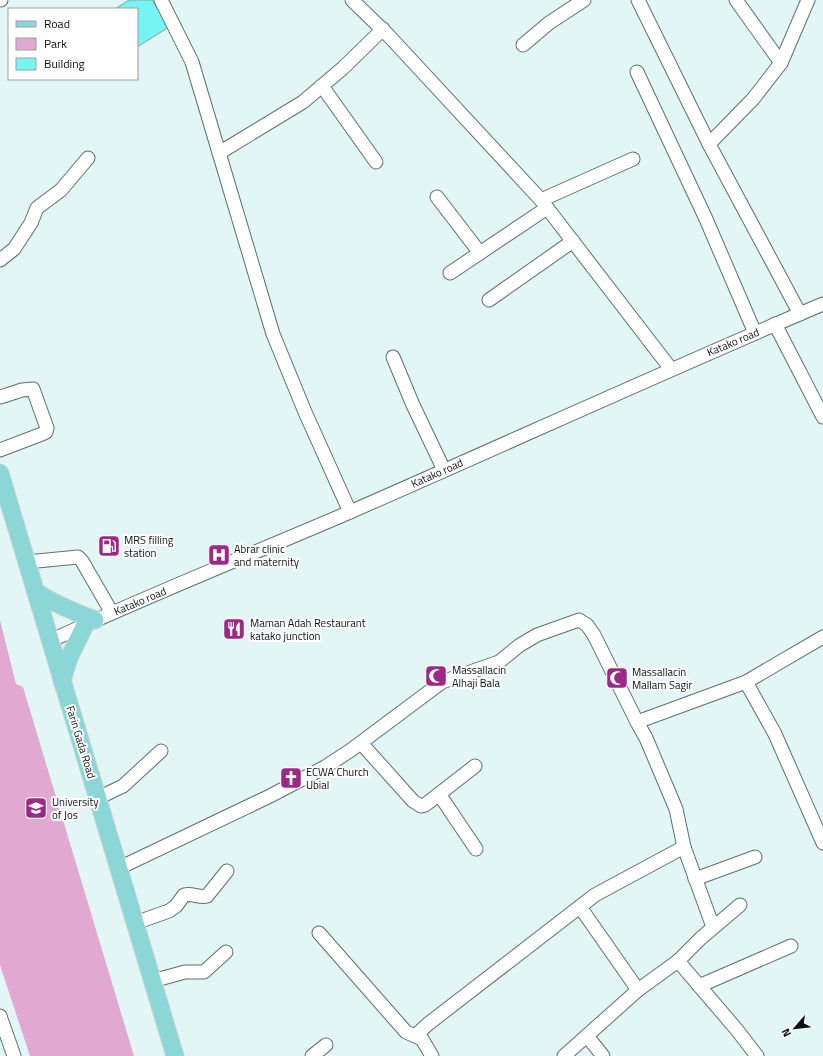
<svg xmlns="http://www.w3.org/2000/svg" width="823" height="1056" font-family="'Titillium Web',sans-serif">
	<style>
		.green { fill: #e1a9d1 }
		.building { fill: #75f4f4; stroke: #8b9d9d }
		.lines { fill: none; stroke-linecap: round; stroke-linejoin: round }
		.minor-casing { stroke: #5e6f6f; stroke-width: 15 }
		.major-casing { stroke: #d3d4d4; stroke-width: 19 }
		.minor { stroke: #fff; stroke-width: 13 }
		.major { stroke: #8bd7d7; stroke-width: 17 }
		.labels { text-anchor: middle; stroke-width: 4; stroke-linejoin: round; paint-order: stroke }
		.street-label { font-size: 11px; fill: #0b1111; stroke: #fefefe }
		.poi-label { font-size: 11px; fill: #0b1111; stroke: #fefefe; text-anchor: start }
	</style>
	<rect width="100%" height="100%" fill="#e3f6f6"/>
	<path class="green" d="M 0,620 L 16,684 L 23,687 L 134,1056 L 30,1056 L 0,965 Z"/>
	<path class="building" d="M 129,0 L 152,0 L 169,27 L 137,47 L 137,9 L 115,9 Z"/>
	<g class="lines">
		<g class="minor-casing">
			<g id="minor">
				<path d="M 0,0 L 1,0"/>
				<path d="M 161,0 L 192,62 L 273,334 L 305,412 L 350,512"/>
				<path d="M 352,0 L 389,36 L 541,200 L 671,369"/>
				<path d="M 638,0 L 709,144 L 800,314"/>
				<path d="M 736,0 L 781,63"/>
				<path d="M 523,45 L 549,23 L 584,0"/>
				<path d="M 637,72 L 706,219 L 755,333"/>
				<path d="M 322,86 L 376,162"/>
				<path d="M 709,144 L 753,99 L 781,63 L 808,0"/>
				<path d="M 219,153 L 303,102 L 343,68 L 383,29"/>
				<path d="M 437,197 L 480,253"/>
				<path d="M 541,200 L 633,159"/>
				<path d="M 0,260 L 14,249 L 31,223 L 37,208 L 61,190 L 88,158"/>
				<path d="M 450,273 L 547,208"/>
				<path d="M 489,300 L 573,241"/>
				<path d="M 775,324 L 823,417"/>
				<path d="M 393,357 L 413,405 L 444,470"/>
				<path d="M 0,397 L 22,390 L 33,389 L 47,428 L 46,432 L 42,434 L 0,450"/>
				<path d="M 27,562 L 78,557 L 82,561 L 112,613"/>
				<path d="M 50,641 C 149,595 250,555 350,512 C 508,443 665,371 823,304"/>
				<path d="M 746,682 L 775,734 L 823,843"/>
				<path d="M 637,722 L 746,682 L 823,637"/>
				<path d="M 361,743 L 413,801 L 421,806 L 425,805 L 475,766"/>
				<path d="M 439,794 L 476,849"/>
				<path d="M 98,798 L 123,786 L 161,751"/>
				<path d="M 119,868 L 270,796 L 325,767 L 351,750 L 442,682 L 499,662 L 520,645 L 537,635 L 579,620 L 587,625 L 594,635 L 637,722 L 646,738 L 676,809 L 684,847 L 713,927"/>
				<path d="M 695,879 L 755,857"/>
				<path d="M 580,907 L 638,990"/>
				<path d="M 135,923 L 169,911 L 176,906 L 184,895 C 193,893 199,898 207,896 L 227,871"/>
				<path d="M 319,933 L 406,1032 L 422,1039 L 432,1056"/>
				<path d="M 678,961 L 737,1030 L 757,1056"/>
				<path d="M 152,981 L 185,972 L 204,972 L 226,952"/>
				<path d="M 699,986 L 791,946"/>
				<path d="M 0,1016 L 14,1056"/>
				<path d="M 415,1036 L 428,1024 L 595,895 L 684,847"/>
				<path d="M 587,1036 L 603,1056"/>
				<path d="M 312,1056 L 326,1045"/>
				<path d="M 564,1056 L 638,990 L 678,961 L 701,938 L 740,905"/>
			</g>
		</g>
		<g class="major-casing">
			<g id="major">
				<path d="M 0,473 L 175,1056"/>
				<path d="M 36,592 C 55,604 74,612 95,620"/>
				<path d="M 62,681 L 69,658 L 85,625"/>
			</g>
		</g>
		<use href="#minor" class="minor"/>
		<use href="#major" class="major"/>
	</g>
	<defs>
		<g id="fuel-square" transform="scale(1.15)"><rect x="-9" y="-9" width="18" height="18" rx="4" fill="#9c2985" stroke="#fefefe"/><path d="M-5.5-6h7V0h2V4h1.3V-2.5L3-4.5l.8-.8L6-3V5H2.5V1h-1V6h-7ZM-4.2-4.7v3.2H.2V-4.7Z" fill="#fff"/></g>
		<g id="hospital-square" transform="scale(1.15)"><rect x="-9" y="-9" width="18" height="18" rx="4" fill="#9c2985" stroke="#fefefe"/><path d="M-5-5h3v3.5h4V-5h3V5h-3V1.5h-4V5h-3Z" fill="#fff"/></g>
		<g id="restaurant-square" transform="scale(1.15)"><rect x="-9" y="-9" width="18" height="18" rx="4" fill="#9c2985" stroke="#fefefe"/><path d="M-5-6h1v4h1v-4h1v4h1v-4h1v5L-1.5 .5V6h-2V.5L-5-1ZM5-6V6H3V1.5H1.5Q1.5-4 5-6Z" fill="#fff"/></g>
		<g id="mosque-square" transform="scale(1.15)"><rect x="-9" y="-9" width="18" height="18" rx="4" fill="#9c2985" stroke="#fefefe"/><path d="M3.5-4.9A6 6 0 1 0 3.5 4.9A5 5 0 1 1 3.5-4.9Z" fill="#fff"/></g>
		<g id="church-square" transform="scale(1.15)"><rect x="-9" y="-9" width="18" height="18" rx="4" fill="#9c2985" stroke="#fefefe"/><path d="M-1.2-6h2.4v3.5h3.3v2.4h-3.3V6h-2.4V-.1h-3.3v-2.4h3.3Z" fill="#fff"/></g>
		<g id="university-square" transform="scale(1.15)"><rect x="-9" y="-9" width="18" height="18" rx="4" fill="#9c2985" stroke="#fefefe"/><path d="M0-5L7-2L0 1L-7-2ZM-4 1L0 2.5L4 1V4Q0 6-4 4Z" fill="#fff"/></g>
	</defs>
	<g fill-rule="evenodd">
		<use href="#fuel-square" x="109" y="546"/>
		<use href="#hospital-square" x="219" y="555"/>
		<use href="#restaurant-square" x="234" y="629"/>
		<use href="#mosque-square" x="436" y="676"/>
		<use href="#mosque-square" x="617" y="678"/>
		<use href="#church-square" x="291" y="778"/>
		<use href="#university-square" x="36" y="808"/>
	</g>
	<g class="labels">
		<g class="street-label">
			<text transform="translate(733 342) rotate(-23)" y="4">Katako road</text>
			<text transform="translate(437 473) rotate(-24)" y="4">Katako road</text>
			<text transform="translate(140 601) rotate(-23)" y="4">Katako road</text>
			<text transform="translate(81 742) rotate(73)" y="4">Farin Gada Road</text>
		</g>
		<g class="poi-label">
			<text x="124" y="544">MRS filling<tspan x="124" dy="13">station</tspan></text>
			<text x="234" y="553">Abrar clinic<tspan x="234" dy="13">and maternity</tspan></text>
			<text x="250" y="627">Maman Adah Restaurant<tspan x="250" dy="13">katako junction</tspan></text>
			<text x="452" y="674">Massallacin<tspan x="452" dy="13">Alhaji Bala</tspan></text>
			<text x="632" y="676">Massallacin<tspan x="632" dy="13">Mallam Sagir</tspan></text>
			<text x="306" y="776">ECWA Church<tspan x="306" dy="13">Ubial</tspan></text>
			<text x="52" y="806">University<tspan x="52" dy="13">of Jos</tspan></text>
		</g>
	</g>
	<rect x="8" y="8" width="130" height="72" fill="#fefefe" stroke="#9d9f9f"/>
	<rect x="16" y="21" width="20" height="6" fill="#8bd7d7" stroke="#9d9f9f"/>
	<text x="44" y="28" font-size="12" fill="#0b1111">Road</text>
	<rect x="16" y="38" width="20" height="12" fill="#e1a9d1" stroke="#9d9f9f"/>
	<text x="44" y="48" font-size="12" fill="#0b1111">Park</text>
	<rect x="16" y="58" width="20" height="12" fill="#75f4f4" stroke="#9d9f9f"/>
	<text x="44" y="68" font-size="12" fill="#0b1111">Building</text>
	<g transform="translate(795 1028) rotate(242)" stroke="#fefefe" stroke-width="3" paint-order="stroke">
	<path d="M0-3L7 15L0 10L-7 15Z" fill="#0b1111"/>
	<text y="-6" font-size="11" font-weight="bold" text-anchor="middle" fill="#0b1111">N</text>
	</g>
</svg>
